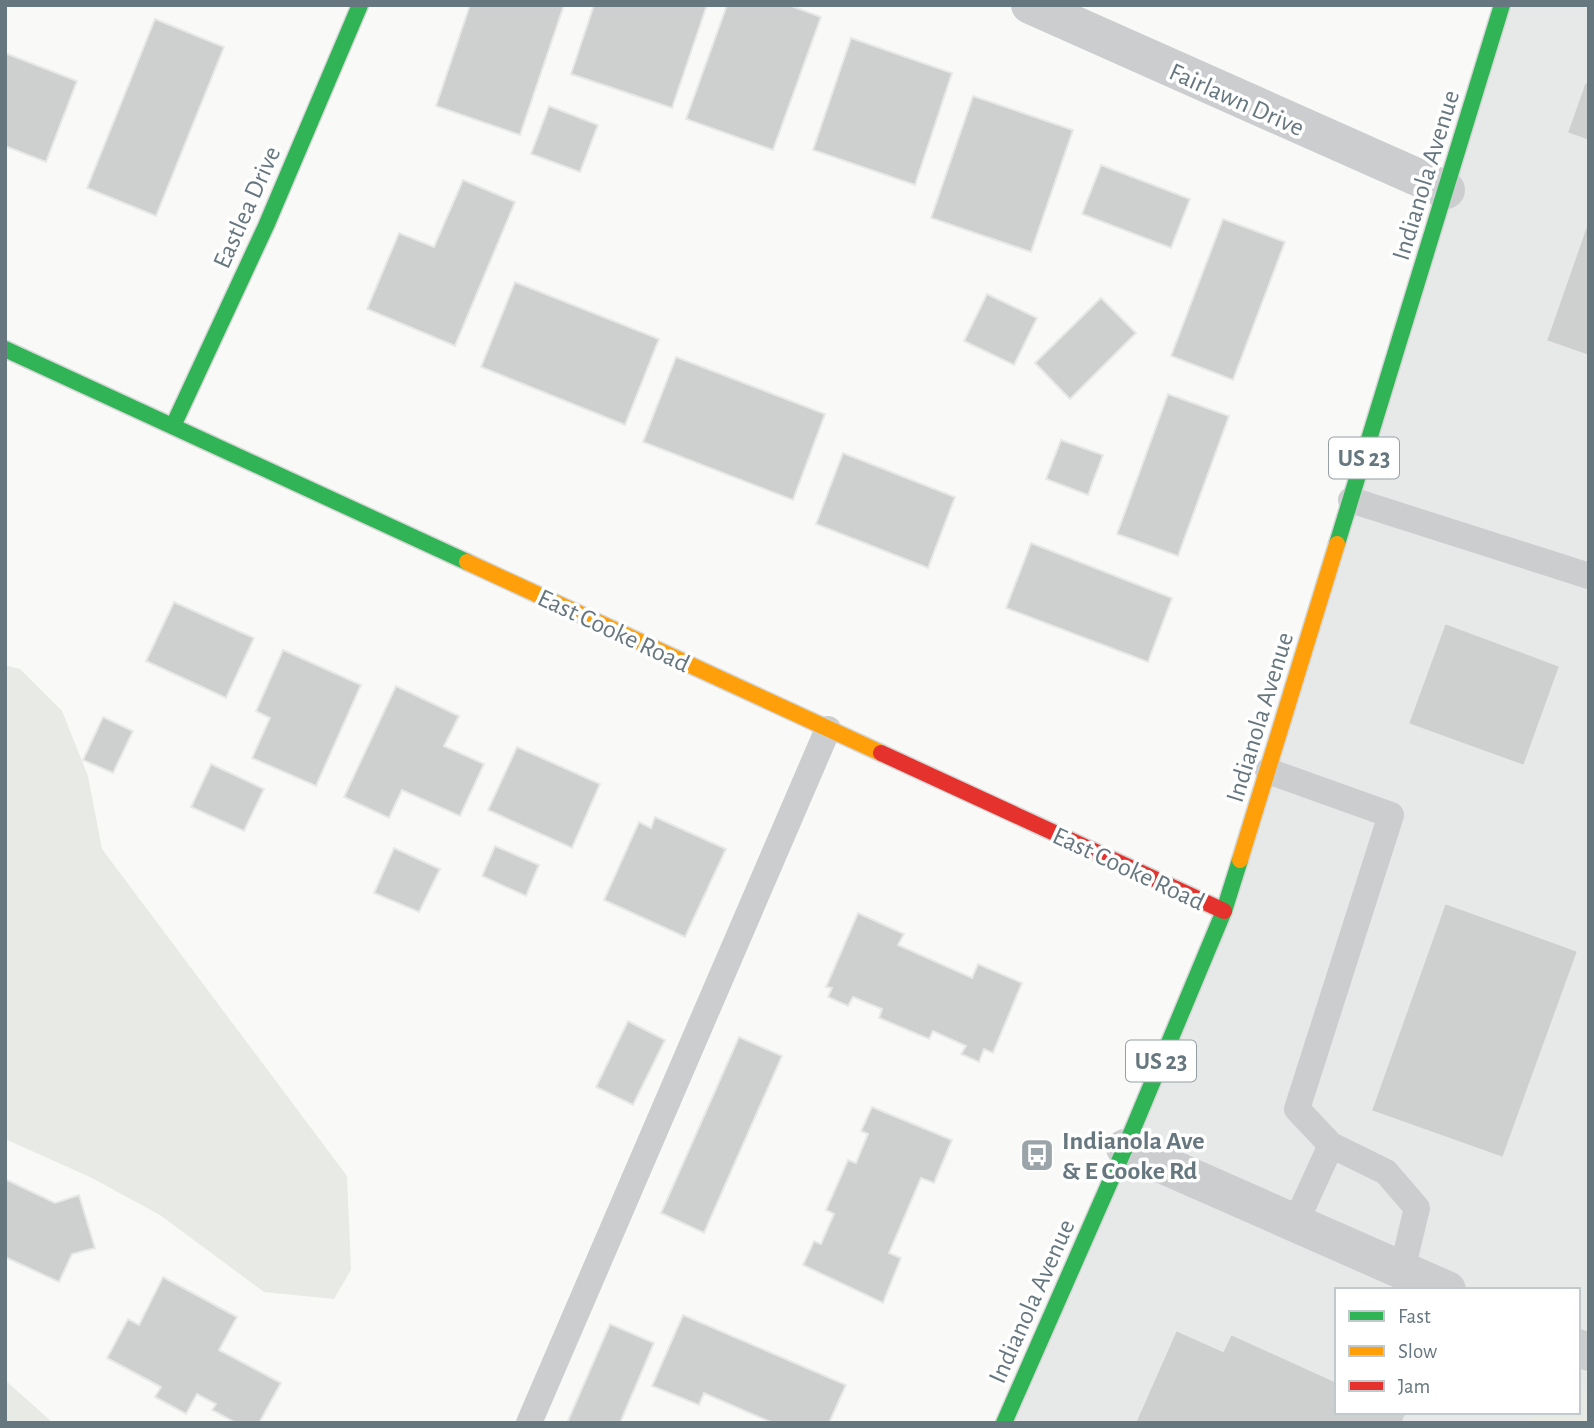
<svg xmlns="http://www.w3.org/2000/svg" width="1594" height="1428" font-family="'Alegreya Sans',sans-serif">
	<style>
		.built { fill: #e7e9e8 }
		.green { fill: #e8eae6 }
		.building { fill: #ced0d0; stroke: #e8e8e8; stroke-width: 2 }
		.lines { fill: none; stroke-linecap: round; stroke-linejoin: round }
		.fast-casing { stroke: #d5d6d6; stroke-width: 19 }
		.slow-casing { stroke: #d5d6d6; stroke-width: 19 }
		.jam-casing { stroke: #d5d6d6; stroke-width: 19 }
		.lane { stroke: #cbcdce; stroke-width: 26 }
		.street { stroke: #cbcdce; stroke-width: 38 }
		.fast { stroke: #30b455; stroke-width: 16 }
		.slow { stroke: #ff9f0a; stroke-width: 16 }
		.jam { stroke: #e5322d; stroke-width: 16 }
		.labels { text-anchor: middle; stroke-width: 7; stroke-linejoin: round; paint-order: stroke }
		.shield { fill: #fff; stroke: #95a0a5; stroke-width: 2 }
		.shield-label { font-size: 24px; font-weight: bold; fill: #67777f }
		.street-label { font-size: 26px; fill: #67777f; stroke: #fff }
		.poi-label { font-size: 26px; font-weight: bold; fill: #67777f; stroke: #fff; text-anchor: start }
	</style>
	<rect width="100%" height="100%" fill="#f9f9f8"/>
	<path class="built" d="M 1505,5 L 1589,5 L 1589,1393 L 1578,1388 L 1578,1290 L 1337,1290 L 1337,1412 L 1532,1412 L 1528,1423 L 1001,1423 L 1227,908 Z"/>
	<g class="green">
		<path d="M 5,665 L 20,669 L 62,711 L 88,776 L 102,849 L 347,1176 L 351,1270 L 334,1299 L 264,1292 L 160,1215 L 90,1177 L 5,1139 Z"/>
		<path d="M 5,1380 L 53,1423 L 5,1423 Z"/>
		<path d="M 1578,1388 L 1589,1393 L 1589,1423 L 1528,1423 L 1532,1412 L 1578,1412 Z"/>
	</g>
	<g class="building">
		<path d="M 470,5 L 564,5 L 520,135 L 436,106 Z"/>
		<path d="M 594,5 L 707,5 L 672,108 L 571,74 Z"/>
		<path d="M 727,5 L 789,5 L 821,17 L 773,150 L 686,119 Z"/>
		<path d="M 155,19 L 224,47 L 156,216 L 87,188 Z"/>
		<path d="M 851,38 L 952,73 L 915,185 L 813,150 Z"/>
		<path d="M 5,53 L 77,81 L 46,162 L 5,146 Z"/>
		<path d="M 1585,82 L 1589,83 L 1589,141 L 1567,133 Z"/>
		<path d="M 973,96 L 1073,130 L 1031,252 L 931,218 Z"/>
		<path d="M 549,106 L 598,125 L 580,172 L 531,154 Z"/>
		<path d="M 1101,165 L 1190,199 L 1171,248 L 1082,214 Z"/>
		<path d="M 463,180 L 515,202 L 455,346 L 367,309 L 399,233 L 434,247 Z"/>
		<path d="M 1589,218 L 1589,356 L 1546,341 Z"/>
		<path d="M 1223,219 L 1285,242 L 1233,380 L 1171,356 Z"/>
		<path d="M 515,282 L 659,339 L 625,425 L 481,367 Z"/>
		<path d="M 987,294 L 1037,318 L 1014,365 L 964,341 Z"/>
		<path d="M 1101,298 L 1136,333 L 1070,399 L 1035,363 Z"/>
		<path d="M 676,357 L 825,414 L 793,500 L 643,442 Z"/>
		<path d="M 1168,394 L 1229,416 L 1178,556 L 1117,534 Z"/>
		<path d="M 1061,440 L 1103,455 L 1088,495 L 1046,479 Z"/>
		<path d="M 843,453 L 955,497 L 928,568 L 816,524 Z"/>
		<path d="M 1031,543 L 1172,598 L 1148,662 L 1006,608 Z"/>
		<path d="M 174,602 L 254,638 L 226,698 L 146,661 Z"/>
		<path d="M 1445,623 L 1560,666 L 1524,766 L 1408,724 Z"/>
		<path d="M 283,650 L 361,685 L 316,786 L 252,758 L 270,718 L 256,711 Z"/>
		<path d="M 396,686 L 459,716 L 444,746 L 484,764 L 460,816 L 402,790 L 389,818 L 344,797 Z"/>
		<path d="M 103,717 L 133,731 L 113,773 L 83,760 Z"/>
		<path d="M 517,747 L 600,784 L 572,848 L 488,810 Z"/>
		<path d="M 211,764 L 264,789 L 244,831 L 191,807 Z"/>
		<path d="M 655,817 L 726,849 L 685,937 L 604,900 L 639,822 L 651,828 Z"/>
		<path d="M 495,846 L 539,865 L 526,896 L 482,876 Z"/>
		<path d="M 394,848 L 440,869 L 419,912 L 374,893 Z"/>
		<path d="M 1445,903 L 1578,951 L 1503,1158 L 1371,1111 Z"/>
		<path d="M 858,913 L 904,934 L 898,945 L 972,978 L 978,964 L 1022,983 L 993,1053 L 984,1049 L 979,1062 L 961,1054 L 966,1046 L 933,1031 L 929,1039 L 879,1018 L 882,1009 L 853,997 L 848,1006 L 828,997 L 832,988 L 826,987 Z"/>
		<path d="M 628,1021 L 665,1040 L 633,1105 L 596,1087 Z"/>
		<path d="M 739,1037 L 782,1056 L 704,1233 L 661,1213 Z"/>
		<path d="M 872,1107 L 952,1140 L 934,1183 L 921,1178 L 889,1253 L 901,1258 L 883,1303 L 803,1265 L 814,1241 L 821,1244 L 834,1214 L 826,1210 L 848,1160 L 856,1163 L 868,1134 L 861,1131 Z"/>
		<path d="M 5,1179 L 55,1203 L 79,1195 L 95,1248 L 72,1254 L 59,1282 L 5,1257 Z"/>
		<path d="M 163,1277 L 237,1317 L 219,1350 L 281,1383 L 259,1423 L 236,1423 L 212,1410 L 216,1404 L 197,1394 L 186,1414 L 155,1397 L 161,1387 L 107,1358 L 128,1319 L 139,1325 Z"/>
		<path d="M 683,1315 L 846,1385 L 829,1423 L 773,1423 L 704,1393 L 699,1405 L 652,1386 Z"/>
		<path d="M 610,1324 L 654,1343 L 620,1423 L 567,1423 Z"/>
		<path d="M 1176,1330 L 1223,1351 L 1231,1334 L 1337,1382 L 1337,1412 L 1407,1413 L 1402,1423 L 1135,1423 Z"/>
	</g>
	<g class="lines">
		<g class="fast-casing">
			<g id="fast">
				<path d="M 5,349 L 467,562"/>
				<path d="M 173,426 L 266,226 L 360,5"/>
				<path d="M 1337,544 L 1502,5"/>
				<path d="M 1004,1423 L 1125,1148 L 1224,911 L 1240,860"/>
			</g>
		</g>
		<g class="slow-casing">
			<g id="slow">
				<path d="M 467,562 L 881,753"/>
				<path d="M 1240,860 L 1337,544"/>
			</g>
		</g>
		<g class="jam-casing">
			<path id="jam" d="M 881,753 L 1224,911"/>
		</g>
		<g class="lane">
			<path d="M 1351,500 L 1589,576"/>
			<path d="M 1268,771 L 1391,815 L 1297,1109 L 1331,1145 L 1386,1172 L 1417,1208 L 1402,1270"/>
			<path d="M 1295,1224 L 1331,1145"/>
			<path d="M 529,1423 L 828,729"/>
		</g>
		<g class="street">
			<path d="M 1030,5 L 1446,190"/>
			<path d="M 1125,1148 L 1447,1290"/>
			<path d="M 1578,1348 L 1589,1352"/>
		</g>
		<use href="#fast" class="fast"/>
		<use href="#slow" class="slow"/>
		<use href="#jam" class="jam"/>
	</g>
	<defs>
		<g id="bus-square" transform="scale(1.75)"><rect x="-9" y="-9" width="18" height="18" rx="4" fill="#9aa4a9" stroke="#fff"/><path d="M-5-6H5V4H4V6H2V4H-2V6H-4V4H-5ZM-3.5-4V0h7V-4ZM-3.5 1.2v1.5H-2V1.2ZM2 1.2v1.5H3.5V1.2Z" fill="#fff"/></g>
	</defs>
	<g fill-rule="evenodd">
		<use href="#bus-square" x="1037" y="1155"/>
	</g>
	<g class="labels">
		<g class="shield">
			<rect x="1329" y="437.5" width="70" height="41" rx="5"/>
			<rect x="1126" y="1040.5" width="70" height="41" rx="5"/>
		</g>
		<g class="shield-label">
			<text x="1364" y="466">US 23</text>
			<text x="1161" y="1069">US 23</text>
		</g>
		<g class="street-label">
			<text transform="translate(1237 99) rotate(24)" y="9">Fairlawn Drive</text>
			<text transform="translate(1425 175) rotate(-73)" y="9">Indianola Avenue</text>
			<text transform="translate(246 207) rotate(-66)" y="9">Eastlea Drive</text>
			<text transform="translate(614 630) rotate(25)" y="9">East Cooke Road</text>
			<text transform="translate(1259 717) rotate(-73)" y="9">Indianola Avenue</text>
			<text transform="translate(1129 868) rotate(25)" y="9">East Cooke Road</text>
			<text transform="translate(1031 1301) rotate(-66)" y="9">Indianola Avenue</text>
		</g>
		<g class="poi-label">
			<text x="1062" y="1149">Indianola Ave<tspan x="1062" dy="30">&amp; E Cooke Rd</tspan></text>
		</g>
	</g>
	<rect width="1594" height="1428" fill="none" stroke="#67777f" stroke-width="14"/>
	<rect x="1335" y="1288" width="245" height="126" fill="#ffffff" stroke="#c2c9cc" stroke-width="2"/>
	<rect x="1349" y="1311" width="35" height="10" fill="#30b455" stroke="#c2c9cc" stroke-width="2"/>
	<text x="1398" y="1323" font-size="21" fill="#67777f">Fast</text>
	<rect x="1349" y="1346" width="35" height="10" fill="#ff9f0a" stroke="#c2c9cc" stroke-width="2"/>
	<text x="1398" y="1358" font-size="21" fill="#67777f">Slow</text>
	<rect x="1349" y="1381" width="35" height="10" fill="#e5322d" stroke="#c2c9cc" stroke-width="2"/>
	<text x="1398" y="1393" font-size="21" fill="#67777f">Jam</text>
</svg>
